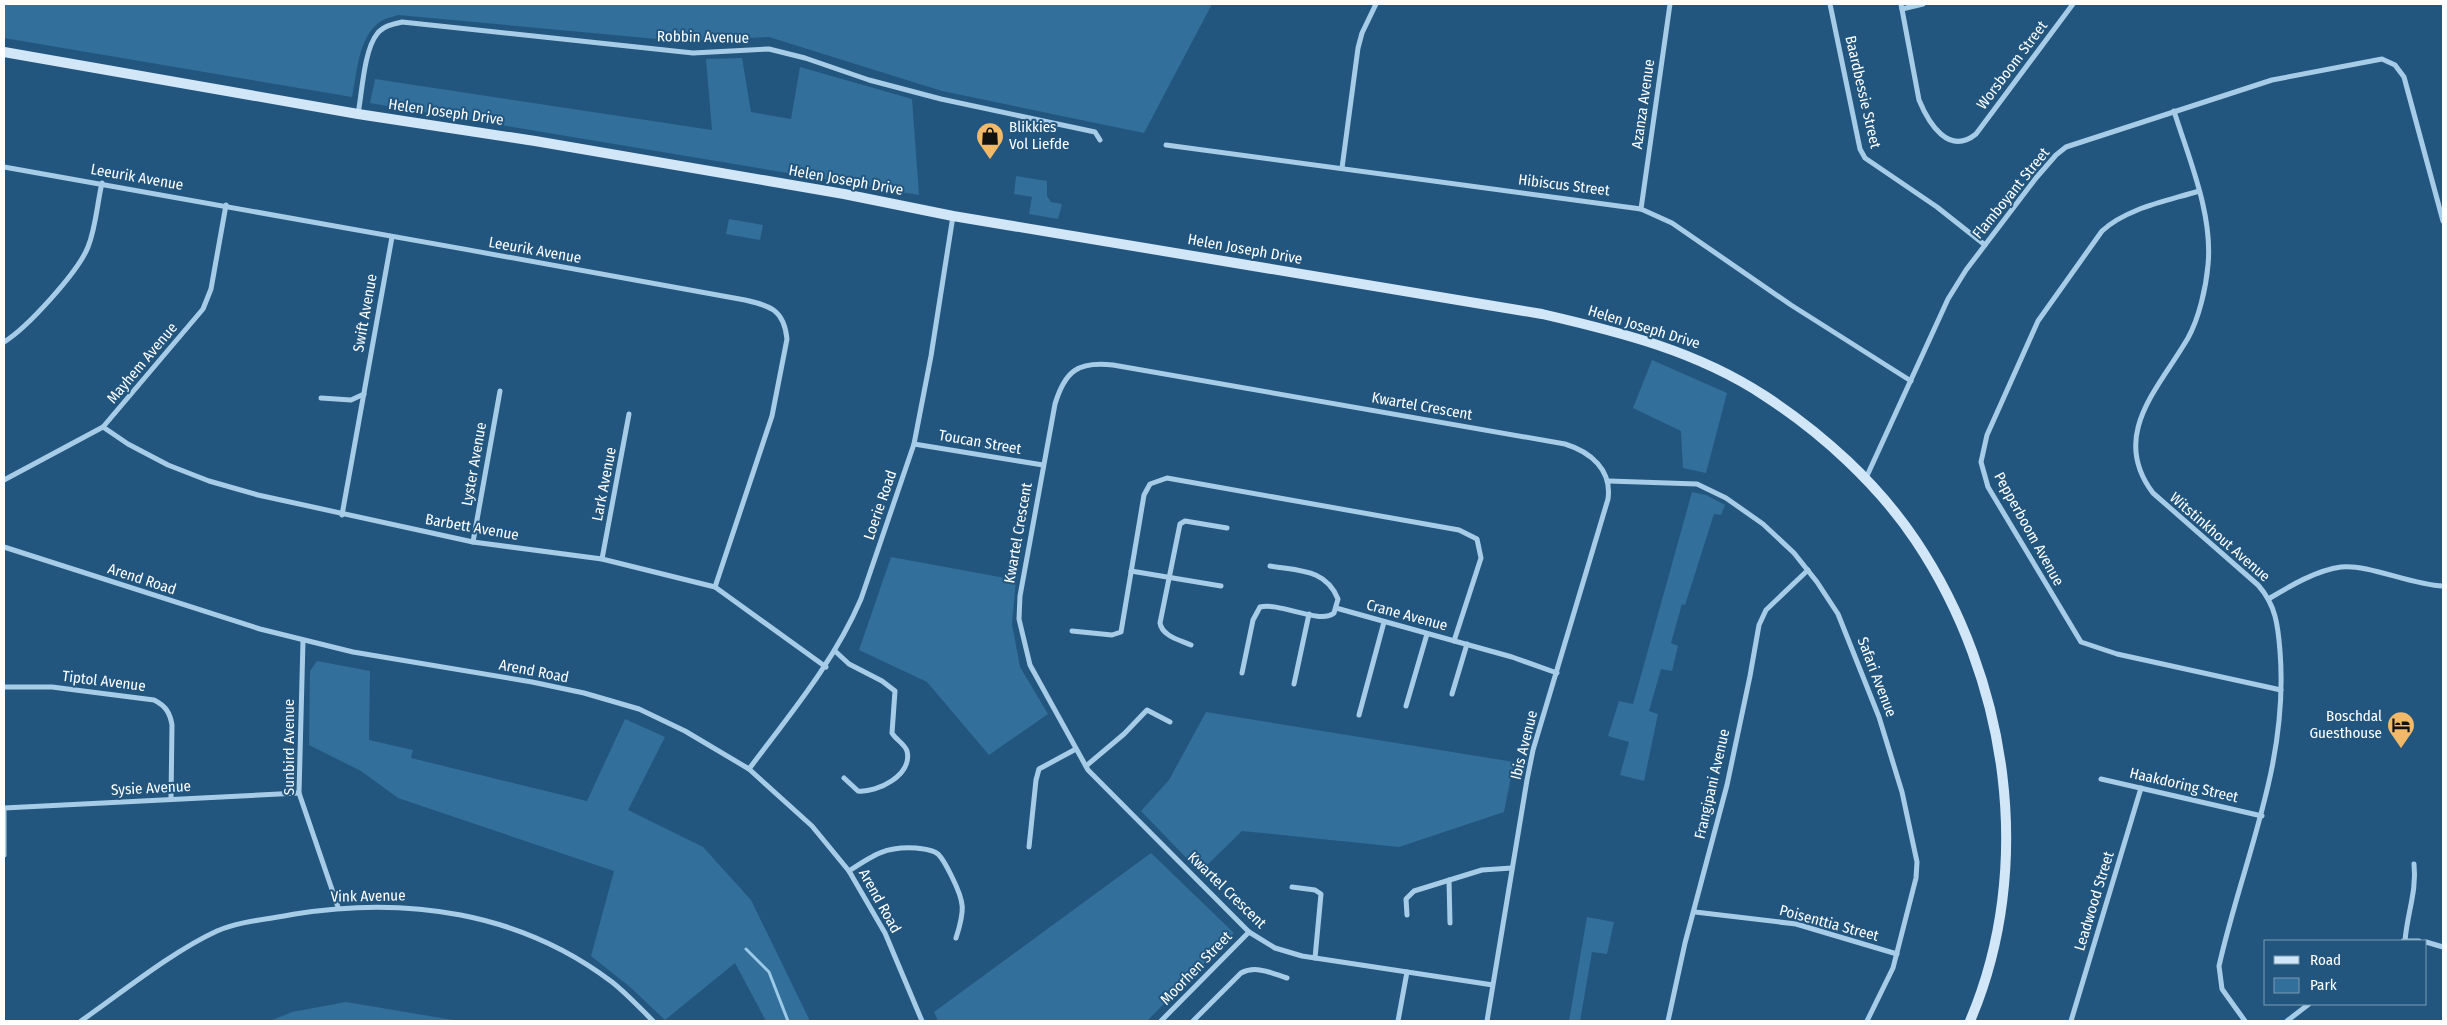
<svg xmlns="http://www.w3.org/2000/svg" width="2447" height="1025" font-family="'Fira Sans Condensed',sans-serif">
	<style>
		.green { fill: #326f9a }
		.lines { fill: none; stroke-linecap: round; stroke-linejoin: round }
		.stream { stroke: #9bc9e8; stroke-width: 3 }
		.street { stroke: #a7cce7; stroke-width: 5 }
		.secondary { stroke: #d1e6f6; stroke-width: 10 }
		.labels { text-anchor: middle; stroke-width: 4; stroke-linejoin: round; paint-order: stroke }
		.street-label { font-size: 15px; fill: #fff; stroke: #22567f }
		.poi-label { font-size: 15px; fill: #fff; stroke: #22567f; text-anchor: start }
	</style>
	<rect width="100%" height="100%" fill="#22567f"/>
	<g class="green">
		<path d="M 4,4 L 1212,4 L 1144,133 L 942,91 L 769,37 L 679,41 L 398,15 C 393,17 385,18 380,22 C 358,37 357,74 352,97 L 4,38 Z"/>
		<path d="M 742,58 L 751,112 L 791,119 L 800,67 L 912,99 L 919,195 L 370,103 L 375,79 L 712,130 L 706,59 Z"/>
		<path d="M 1016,176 L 1047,181 L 1047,196 L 1051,202 L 1062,204 L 1058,219 L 1029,214 L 1032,197 L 1014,194 Z"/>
		<path d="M 729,219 L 763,225 L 760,240 L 726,234 Z"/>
		<path d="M 1652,360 L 1727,393 L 1706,473 L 1683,468 L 1681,431 L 1633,408 Z"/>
		<path d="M 1692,492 L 1706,495 L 1725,505 L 1721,515 L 1714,514 L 1685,605 L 1682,604 L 1671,643 L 1678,646 L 1672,671 L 1661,669 L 1649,711 L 1658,714 L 1644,781 L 1620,775 L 1629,742 L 1608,736 L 1619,701 L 1633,704 Z"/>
		<path d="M 891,557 L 1016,580 L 1012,624 L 1020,667 L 1048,714 L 989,755 L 927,682 L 859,650 Z"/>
		<path d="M 317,661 L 370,671 L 369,740 L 413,750 L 411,758 L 587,801 L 625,719 L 665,737 L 628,810 L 703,847 L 751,900 L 810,1021 L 766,1021 L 735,963 L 665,1020 L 630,987 L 591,956 L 614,871 L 398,798 L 361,771 L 309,745 L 310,671 Z"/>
		<path d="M 1206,712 L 1514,762 L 1504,812 L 1399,847 L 1242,831 L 1200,872 L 1141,811 L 1169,780 Z"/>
		<path d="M 1151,853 L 1234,933 L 1147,1021 L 938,1021 L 934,1012 Z"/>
		<path d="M 1587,917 L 1614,922 L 1607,954 L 1592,952 L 1580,1021 L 1569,1021 Z"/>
		<path d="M 346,1002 L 459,1021 L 270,1021 L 292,1012 Z"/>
	</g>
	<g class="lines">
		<path class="stream" d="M 746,949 L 769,972 L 788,1021"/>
		<g class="street">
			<path d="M 1830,4 L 1860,149 L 1865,158 L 1937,207 L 1985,245"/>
			<path d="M 1901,4 L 1919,100 C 1929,124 1949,156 1976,134 L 2073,4"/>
			<path d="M 1902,9 L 1923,4"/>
			<path d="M 2174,111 C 2189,159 2213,214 2208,265 C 2206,288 2199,318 2188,338 C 2159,388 2109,435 2153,493 L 2258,585 C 2276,605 2278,626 2280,651 C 2289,765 2243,859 2219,966 L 2222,989 L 2245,1021"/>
			<path d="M 358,114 C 362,93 364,50 377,34 C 383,26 393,24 402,22 L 693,53 L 769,49 L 805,58 L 869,80 L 941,99 L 1095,132 L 1100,140"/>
			<path d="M 1166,145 L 1641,209 L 1672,223 L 1791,305 L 1911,381"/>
			<path d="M 4,167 C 251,209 498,256 745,300 C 771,306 784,310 787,339 L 772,416 L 715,587"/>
			<path d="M 1342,168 L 1358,48 L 1362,33 L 1376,4"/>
			<path d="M 2199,191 C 2167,201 2127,208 2102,231 L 2038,321 L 1987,435 L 1981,462 L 1988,487 L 2081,642 L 2117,654 L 2281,690"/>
			<path d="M 1641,209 L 1670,4"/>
			<path d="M 4,342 C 27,328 78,272 88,247 C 96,227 97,204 102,183"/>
			<path d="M 321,398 L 351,400 L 364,394"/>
			<path d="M 103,427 L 128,444 L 168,465 L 209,481 L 258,495 L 473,542 L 602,559 L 715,587 L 826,667"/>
			<path d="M 914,444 L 1043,465"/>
			<path d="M 1866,478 L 1948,299 L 1966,270 L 2036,178 L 2056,155 L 2066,147 L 2272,80 L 2382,59 L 2395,65 L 2404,77 L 2443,221"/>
			<path d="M 4,480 L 103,427 L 203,309 L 211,289 L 226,205"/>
			<path d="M 1609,481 L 1697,484 L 1726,498 L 1763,524 L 1794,553 L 1817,582 L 1838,614 L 1879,717 L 1902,792 L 1917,862 L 1916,878 L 1893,968 L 1867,1021"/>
			<path d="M 342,515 L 392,237"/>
			<path d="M 473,542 L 500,391"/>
			<path d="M 4,547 L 260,629 L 353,652 L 532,682 L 584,693 L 639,709 L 685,731 L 749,769 L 812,826 L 849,871 L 885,933 L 922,1021"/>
			<path d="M 602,559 L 629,414"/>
			<path d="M 1131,571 L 1221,586"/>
			<path d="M 2270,598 C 2290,586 2317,570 2341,567 C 2369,564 2411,585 2443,586"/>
			<path d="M 1336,608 L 1512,657 L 1557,673"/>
			<path d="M 1072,631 L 1112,635 L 1121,632 L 1144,495 L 1150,484 L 1167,478 L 1459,530 L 1477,539 L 1481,558 L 1454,641"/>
			<path d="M 303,641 L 299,793 L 338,907"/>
			<path d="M 1191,645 C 1180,640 1162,636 1160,623 L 1180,524 L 1185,521 L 1227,528"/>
			<path d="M 835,651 L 849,664 L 882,681 L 895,691 L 892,733 C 896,740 904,743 907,751 C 913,775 877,793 858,791 L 844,778"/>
			<path d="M 1242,673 L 1253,620 L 1260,607 C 1280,602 1320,625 1334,613 L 1338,599 C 1326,569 1299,571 1270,566"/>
			<path d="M 1294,684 L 1309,614"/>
			<path d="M 4,687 L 52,687 L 154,700 C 166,706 170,713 172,725 L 171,799"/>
			<path d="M 1452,694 L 1467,644"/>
			<path d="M 1406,706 L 1427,634"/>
			<path d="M 1359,715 L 1384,622"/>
			<path d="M 1086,766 L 1124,734 L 1147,710 L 1170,722"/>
			<path d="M 749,769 C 790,714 834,662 861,599 L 914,444 L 931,356 L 953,216"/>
			<path d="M 2101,779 L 2262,816"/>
			<path d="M 4,808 L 299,793"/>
			<path d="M 1029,847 L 1036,780 L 1039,769 L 1076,749"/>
			<path d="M 4,855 L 4,808"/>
			<path d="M 849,871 C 873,855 886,846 916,848 C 923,849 932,849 938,854 C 944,860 948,869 952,877 C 965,903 965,910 956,938"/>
			<path d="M 1449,880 L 1450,923"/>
			<path d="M 1292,887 L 1315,890 L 1321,894 L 1315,958"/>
			<path d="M 1695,912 L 1796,924 L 1897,954"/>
			<path d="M 1407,915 L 1406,899 L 1414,891 L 1482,870 L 1512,868"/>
			<path d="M 2403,941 L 2419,941"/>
			<path d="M 2405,941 C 2407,914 2417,891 2414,864"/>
			<path d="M 2426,942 L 2443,947"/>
			<path d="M 81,1021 C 121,993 173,951 217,931 C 240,921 270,919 295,914 C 406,896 520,912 612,982 C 626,993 640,1008 653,1021"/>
			<path d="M 1161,1021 L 1249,932"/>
			<path d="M 1193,1021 L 1241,973 C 1256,965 1271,973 1287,978"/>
			<path d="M 1398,1021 L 1407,972"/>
			<path d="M 1487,1021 L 1527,780 L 1533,750 L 1608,499 C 1612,470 1591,452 1565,444 L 1113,365 C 1078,361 1065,371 1055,404 L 1020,596 L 1019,619 L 1030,665 L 1088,770 L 1249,932 L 1275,948 L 1302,956 L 1493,985"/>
			<path d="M 1668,1021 L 1685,943 L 1727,785 L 1750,676 L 1759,625 L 1766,610 L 1808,570"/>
			<path d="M 2071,1021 L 2141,788"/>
			<path d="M 2287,1021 L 2309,1004"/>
		</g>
		<path class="secondary" d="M 4,52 L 358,114 L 535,141 L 844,194 L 953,216 L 1542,314 C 1620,332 1697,351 1765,396 C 1822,433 1878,484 1916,541 C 2008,679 2036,866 1970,1021"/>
	</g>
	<defs>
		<g id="shop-pin" transform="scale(1.4375)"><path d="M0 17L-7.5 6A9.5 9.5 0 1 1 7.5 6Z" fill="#f2b969" stroke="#22567f"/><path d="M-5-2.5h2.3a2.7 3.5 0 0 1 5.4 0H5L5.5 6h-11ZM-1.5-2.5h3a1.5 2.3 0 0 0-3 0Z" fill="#111"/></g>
		<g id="hotel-pin" transform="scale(1.4375)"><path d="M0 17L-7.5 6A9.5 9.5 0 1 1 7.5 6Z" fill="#f2b969" stroke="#22567f"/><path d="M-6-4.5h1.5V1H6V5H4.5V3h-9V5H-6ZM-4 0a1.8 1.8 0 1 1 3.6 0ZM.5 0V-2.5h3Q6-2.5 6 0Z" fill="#111"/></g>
	</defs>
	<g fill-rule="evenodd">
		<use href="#shop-pin" x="990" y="136"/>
		<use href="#hotel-pin" x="2401" y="725"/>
	</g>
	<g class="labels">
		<g class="street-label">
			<text transform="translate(703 37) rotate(1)" y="5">Robbin Avenue</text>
			<text transform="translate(2012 65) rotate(-53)" y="5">Worsboom Street</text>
			<text transform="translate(1863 92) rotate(77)" y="5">Baardbessie Street</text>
			<text transform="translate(1643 104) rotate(-82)" y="5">Azanza Avenue</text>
			<text transform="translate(446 112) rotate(8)" y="5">Helen Joseph Drive</text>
			<text transform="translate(137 177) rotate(10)" y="5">Leeurik Avenue</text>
			<text transform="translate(846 180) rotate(10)" y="5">Helen Joseph Drive</text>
			<text transform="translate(1564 185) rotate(7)" y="5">Hibiscus Street</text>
			<text transform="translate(2011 193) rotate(-51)" y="5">Flamboyant Street</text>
			<text transform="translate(1245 249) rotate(10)" y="5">Helen Joseph Drive</text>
			<text transform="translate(535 250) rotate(10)" y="5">Leeurik Avenue</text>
			<text transform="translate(365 313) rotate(-80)" y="5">Swift Avenue</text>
			<text transform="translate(1644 327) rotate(17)" y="5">Helen Joseph Drive</text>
			<text transform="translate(142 363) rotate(-50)" y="5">Mayhem Avenue</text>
			<text transform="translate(1422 406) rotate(10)" y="5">Kwartel Crescent</text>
			<text transform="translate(980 442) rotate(10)" y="5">Toucan Street</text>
			<text transform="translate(474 464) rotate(-80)" y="5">Lyster Avenue</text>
			<text transform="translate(604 484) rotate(-79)" y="5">Lark Avenue</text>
			<text transform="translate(880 505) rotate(-71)" y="5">Loerie Road</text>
			<text transform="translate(472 527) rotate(10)" y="5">Barbett Avenue</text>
			<text transform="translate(2029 529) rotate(61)" y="5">Pepperboom Avenue</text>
			<text transform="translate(1018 533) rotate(-80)" y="5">Kwartel Crescent</text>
			<text transform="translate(2220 537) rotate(41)" y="5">Witstinkhout Avenue</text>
			<text transform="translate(142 579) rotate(18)" y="5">Arend Road</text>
			<text transform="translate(1407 615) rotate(15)" y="5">Crane Avenue</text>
			<text transform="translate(534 671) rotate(11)" y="5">Arend Road</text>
			<text transform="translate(1877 677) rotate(69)" y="5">Safari Avenue</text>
			<text transform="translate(104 681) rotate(7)" y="5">Tiptol Avenue</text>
			<text transform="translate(1524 745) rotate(-76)" y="5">Ibis Avenue</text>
			<text transform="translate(289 747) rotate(-90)" y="5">Sunbird Avenue</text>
			<text transform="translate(1712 784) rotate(-77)" y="5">Frangipani Avenue</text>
			<text transform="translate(2184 785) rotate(13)" y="5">Haakdoring Street</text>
			<text transform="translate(151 788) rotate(-3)" y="5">Sysie Avenue</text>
			<text transform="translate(1227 890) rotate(44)" y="5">Kwartel Crescent</text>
			<text transform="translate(368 896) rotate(-1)" y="5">Vink Avenue</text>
			<text transform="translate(880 901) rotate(61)" y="5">Arend Road</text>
			<text transform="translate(2094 901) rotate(-73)" y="5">Leadwood Street</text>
			<text transform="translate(1829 923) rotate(15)" y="5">Poisenttia Street</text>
			<text transform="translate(1196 968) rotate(-46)" y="5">Moorhen Street</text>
		</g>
		<g class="poi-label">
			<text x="1009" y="132">Blikkies<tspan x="1009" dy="17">Vol Liefde</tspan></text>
			<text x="2382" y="721" text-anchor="end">Boschdal<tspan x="2382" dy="17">Guesthouse</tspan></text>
		</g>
	</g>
	<rect width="2447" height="1025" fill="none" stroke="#ffffff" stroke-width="10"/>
	<rect x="2264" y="940" width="162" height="65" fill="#22567f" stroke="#7a9ab2"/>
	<rect x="2274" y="956" width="25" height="8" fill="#d1e6f6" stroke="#7a9ab2"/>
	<text x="2310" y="965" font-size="15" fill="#ffffff">Road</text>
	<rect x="2274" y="978" width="25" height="15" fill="#326f9a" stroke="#7a9ab2"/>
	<text x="2310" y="990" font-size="15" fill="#ffffff">Park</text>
</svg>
